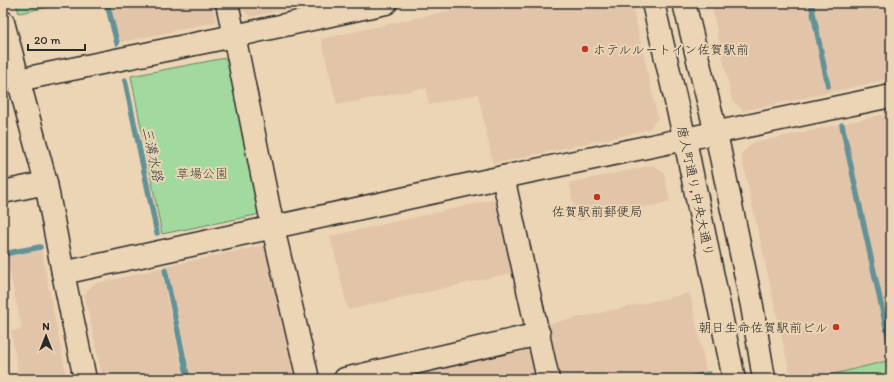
<svg xmlns="http://www.w3.org/2000/svg" width="894" height="382" font-family="Itim,'Klee One',sans-serif">
	<style>
		.built { fill: #e2c5a8 }
		.green { fill: #a1d99e; stroke: #668264 }
		.lines { fill: none; stroke-linecap: round; stroke-linejoin: round }
		.stream { stroke: #629297; stroke-width: 5.5 }
		.street-casing { stroke: #2b2b2b; stroke-width: 25 }
		.secondary-casing { stroke: #2b2b2b; stroke-width: 25 }
		.street { stroke: #ecd5b5; stroke-width: 22 }
		.secondary { stroke: #ecd5b5; stroke-width: 22 }
		.poi-dot { fill: #c8321e; stroke: #ecd5b5; stroke-width: 1.5 }
		.labels { text-anchor: middle; stroke-width: 4; stroke-linejoin: round; paint-order: stroke }
		.poi-label { font-size: 13px; fill: #2b2b2b; stroke: #ecd5b5; text-anchor: start }
		.park-label { font-size: 13px; fill: #3d453c; stroke: #ecd5b5 }
		.street-label { font-size: 13px; fill: #2b2b2b; stroke: #ecd5b5 }
		.water-label { font-size: 14px; font-style: italic; fill: #394546; stroke: #ecd5b5 }
	</style>
	<rect width="100%" height="100%" fill="#ecd5b5"/>
	<filter id="ink" filterUnits="userSpaceOnUse"><feTurbulence type="fractalNoise" baseFrequency=".025" numOctaves="2"/><feDisplacementMap in="SourceGraphic" scale="8" xChannelSelector="R" yChannelSelector="G"/><feConvolveMatrix kernelMatrix="1 2 1 2 8 2 1 2 1" color-interpolation-filters="sRGB"/></filter>
	<g filter="url(#ink)">
		<g class="built">
			<path d="M 110,3 L 213,3 L 216,22 L 118,43 Z"/>
			<path d="M 239,3 L 314,3 L 250,17 L 240,7 Z"/>
			<path d="M 487,3 L 632,3 L 658,119 L 648,130 L 493,164 L 478,94 L 429,105 L 426,88 L 337,105 L 321,39 L 438,13 Z"/>
			<path d="M 711,3 L 888,3 L 891,18 L 891,79 L 744,111 L 732,101 Z"/>
			<path d="M 891,113 L 891,360 L 813,379 L 791,379 L 741,154 L 752,143 Z"/>
			<path d="M 653,165 L 664,173 L 670,202 L 577,221 L 569,183 Z"/>
			<path d="M 492,200 L 502,206 L 516,272 L 348,310 L 330,236 Z"/>
			<path d="M 265,245 L 295,379 L 192,379 L 167,266 Z"/>
			<path d="M 41,248 L 67,379 L 19,379 L 11,331 L 22,329 L 6,256 Z"/>
			<path d="M 161,268 L 184,379 L 103,379 L 84,295 L 93,284 Z"/>
			<path d="M 690,293 L 708,379 L 560,379 L 548,324 Z"/>
			<path d="M 532,349 L 539,379 L 407,379 L 406,376 Z"/>
		</g>
		<g class="green">
			<path d="M 16,3 L 69,3 L 19,13 Z"/>
			<path d="M 225,58 L 231,64 L 262,208 L 256,215 L 162,234 L 131,76 Z"/>
			<path d="M 891,360 L 891,379 L 813,379 Z"/>
		</g>
		<g class="lines">
			<g class="stream">
				<path d="M 107,3 L 117,43"/>
				<path d="M 811,3 L 828,86"/>
				<path d="M 125,80 L 157,233"/>
				<path d="M 842,125 L 891,350"/>
				<path d="M 3,254 L 40,247"/>
				<path d="M 165,270 L 188,379"/>
				<path d="M 684,379 L 709,374"/>
			</g>
			<g class="street-casing">
				<g id="street">
					<path d="M 227,3 L 237,50 L 273,228 L 308,379"/>
					<path d="M 3,192 L 46,183"/>
				</g>
			</g>
			<g class="secondary-casing">
				<g id="secondary">
					<path d="M 653,3 L 685,140 L 734,379"/>
					<path d="M 684,3 L 716,133 L 752,306 L 764,379"/>
					<path d="M 3,22 L 46,183 L 63,273 L 85,379"/>
					<path d="M 18,80 L 234,36 L 386,3"/>
					<path d="M 503,177 L 548,379"/>
					<path d="M 63,273 L 503,177 L 891,96"/>
					<path d="M 345,379 L 539,334"/>
				</g>
			</g>
			<use href="#street" class="street"/>
			<use href="#secondary" class="secondary"/>
		</g>
	</g>
	<g class="poi-dot">
		<circle cx="585" cy="49" r="4"/>
		<circle cx="597" cy="197" r="4"/>
		<circle cx="836" cy="327" r="4"/>
	</g>
	<g class="labels">
		<g class="poi-label">
			<text x="593" y="54">ホテルルートイン佐賀駅前</text>
			<text x="597" y="216" text-anchor="middle">佐賀駅前郵便局</text>
			<text x="828" y="332" text-anchor="end">朝日生命佐賀駅前ビル</text>
		</g>
		<g class="park-label">
			<text x="202" y="178">草場公園</text>
		</g>
		<g class="street-label">
			<text transform="translate(696 191) rotate(78)" y="5">唐人町通り,中央大通り</text>
		</g>
		<g class="water-label">
			<text transform="translate(153 154) rotate(78)" y="5">三溝水路</text>
		</g>
	</g>
	<rect width="894" height="382" fill="none" stroke="#ecd5b5" stroke-width="16"/>
	<rect x="8" y="8" width="878" height="366" fill="none" stroke="#2b2b2b" stroke-width="1.5" filter="url(#ink)"/>
	<g transform="translate(46 336)" stroke="#ecd5b5" stroke-width="3" paint-order="stroke">
	<path d="M0-3L7 15L0 10L-7 15Z" fill="#2b2b2b"/>
	<text y="-6" font-size="11" font-weight="bold" text-anchor="middle" fill="#2b2b2b">N</text>
	</g>
	<path d="M28 44v6h57v-6" fill="none" stroke="#2b2b2b" stroke-width="2"/>
	<text x="34" y="44" font-size="12" fill="#2b2b2b" stroke="#ecd5b5" stroke-width="3" paint-order="stroke">20 m</text>
</svg>
